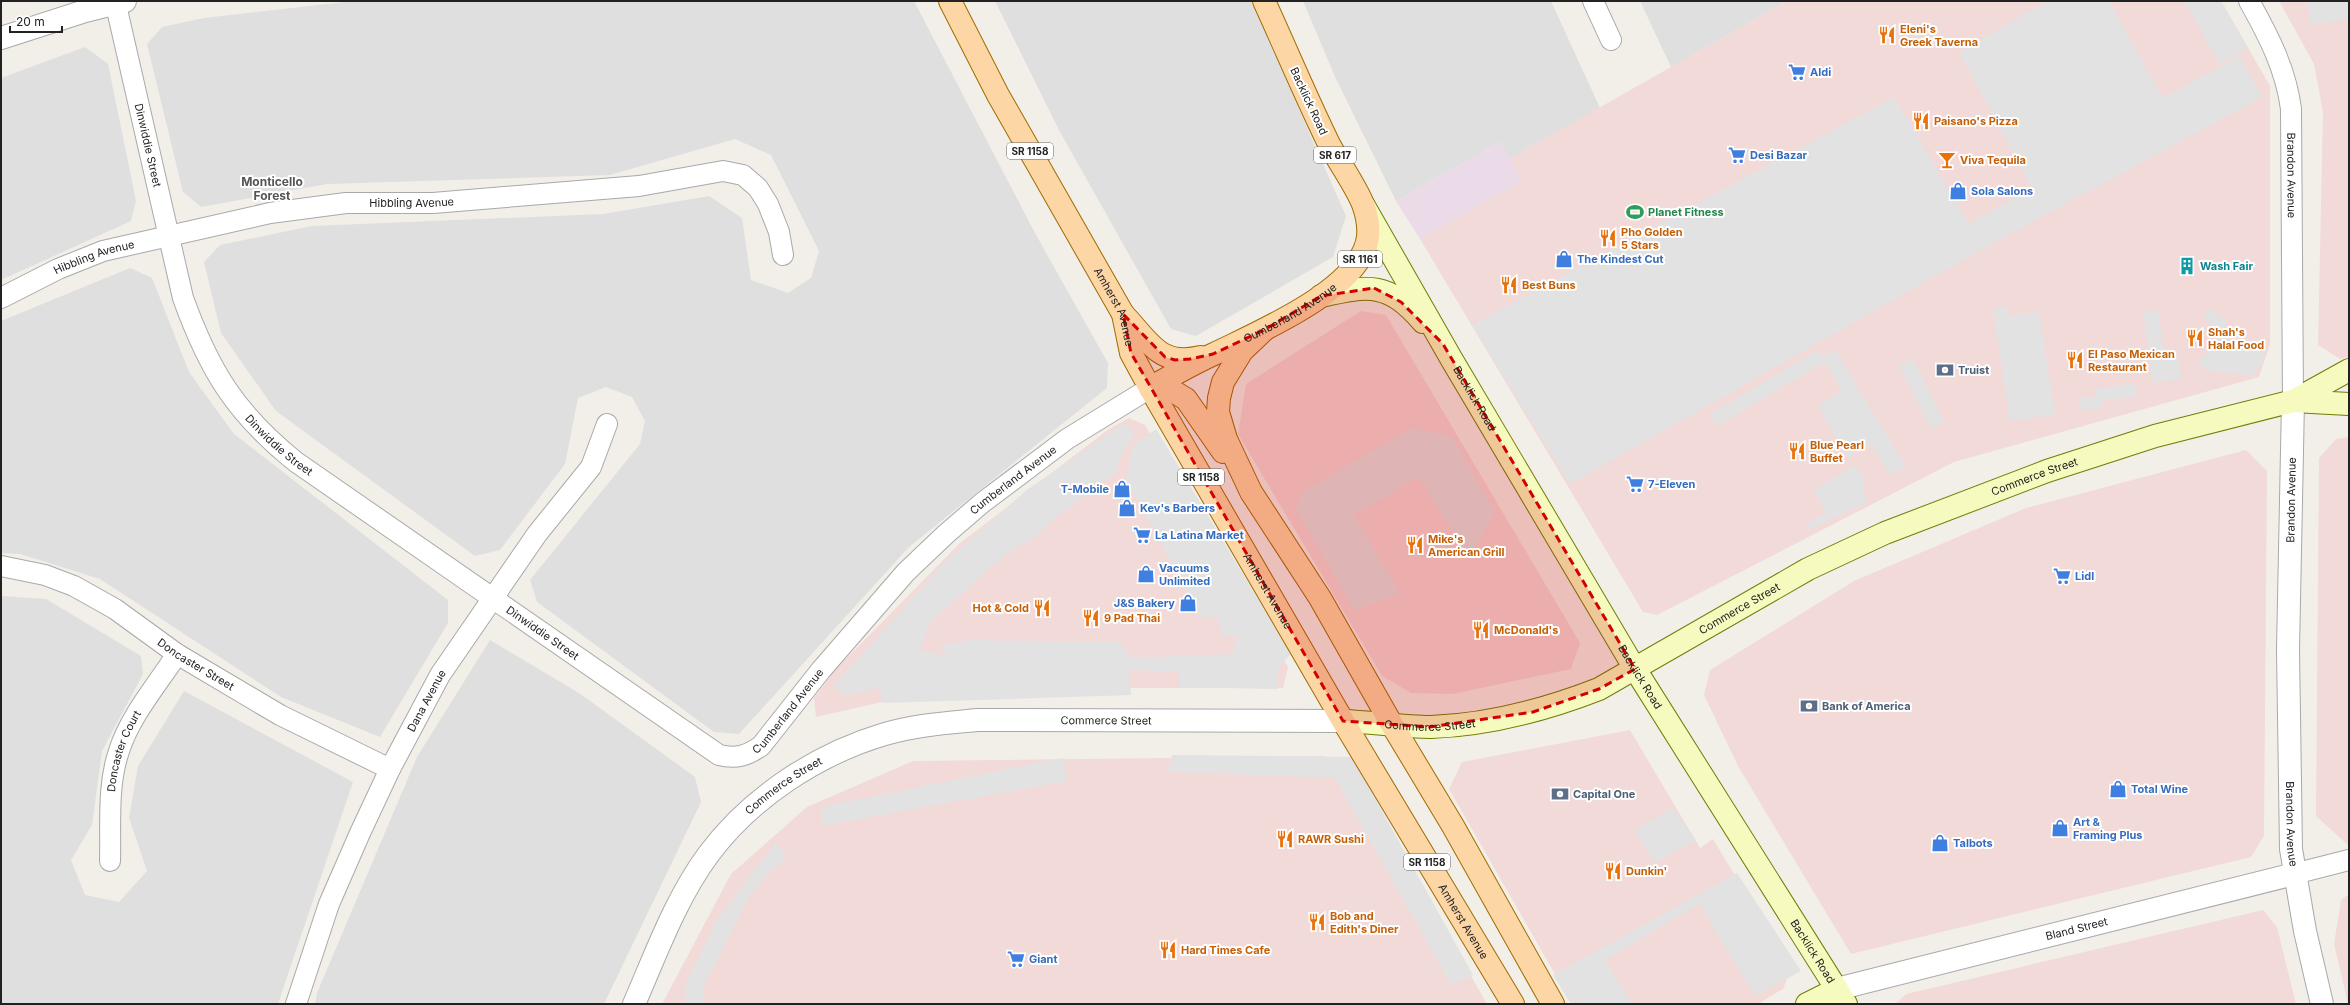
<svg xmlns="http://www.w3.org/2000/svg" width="2350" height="1005" font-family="Inter,sans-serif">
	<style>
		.residential { fill: #e0dfdf }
		.commercial { fill: #f2dad9 }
		.industrial { fill: #ebdbe8 }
		.parking { fill: #e2e2e2 }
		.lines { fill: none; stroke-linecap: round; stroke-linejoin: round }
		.minor-casing { stroke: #a9a9a9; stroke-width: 22 }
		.tertiary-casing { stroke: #a9a9a9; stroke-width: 24 }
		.secondary-casing { stroke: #707d05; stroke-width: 24 }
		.primary-casing { stroke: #a06b00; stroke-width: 24 }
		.minor { stroke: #fff; stroke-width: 20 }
		.tertiary { stroke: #fff; stroke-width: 22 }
		.secondary { stroke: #f7fabf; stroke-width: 22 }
		.primary { stroke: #fcd6a4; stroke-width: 22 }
		.marked { fill: #d40000; fill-opacity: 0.2; stroke: #d40000; stroke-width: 3; stroke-dasharray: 8 5; stroke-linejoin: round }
		.labels { text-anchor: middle; stroke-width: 4; stroke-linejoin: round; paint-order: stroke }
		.shield { fill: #fff; stroke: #646464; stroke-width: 1 }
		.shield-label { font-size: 10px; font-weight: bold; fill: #222 }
		.food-label { font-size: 11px; font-weight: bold; fill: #c56008; stroke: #fff; text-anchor: start }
		.shop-label { font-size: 11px; font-weight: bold; fill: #366cbe; stroke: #fff; text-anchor: start }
		.street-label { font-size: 11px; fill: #222; stroke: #fff }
		.leisure-label { font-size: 11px; font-weight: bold; fill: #27864d; stroke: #fff; text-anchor: start }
		.culture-label { font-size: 11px; font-weight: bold; fill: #0d838f; stroke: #fff; text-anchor: start }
		.service-label { font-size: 11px; font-weight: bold; fill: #4e5e75; stroke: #fff; text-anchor: start }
		.neighbourhood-label { font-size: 12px; font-weight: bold; fill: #555; stroke: #fff }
	</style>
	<rect width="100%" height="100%" fill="#f2efe9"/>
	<g class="residential">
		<path d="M 354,1 L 914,1 L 1035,233 L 1108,363 L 1107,388 L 909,547 L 739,734 L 714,732 L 537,602 L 530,580 L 640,444 L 645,421 L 632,397 L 606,387 L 578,398 L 565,464 L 500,550 L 475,556 L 276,411 L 221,333 L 204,262 L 220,245 L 312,226 L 603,214 L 709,196 L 742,218 L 751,280 L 788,293 L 811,278 L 819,251 L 771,155 L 735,139 L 610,175 L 327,184 L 201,207 L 183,192 L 147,44 L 162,27 L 204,18 Z"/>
		<path d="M 995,1 L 1251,1 L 1346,216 L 1333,257 L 1196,336 L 1171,329 L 1059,130 Z"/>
		<path d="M 1303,1 L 1551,1 L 1600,108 L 1509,159 L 1500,142 L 1396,201 L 1336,79 Z"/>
		<path d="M 1640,1 L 1787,1 L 1671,67 Z"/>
		<path d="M 85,47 L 108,64 L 136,201 L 131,221 L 1,280 L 1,78 Z"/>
		<path d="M 130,268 L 152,278 L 189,372 L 234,434 L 448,600 L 448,623 L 380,737 L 281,697 L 100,579 L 20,554 L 1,553 L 1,321 Z"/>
		<path d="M 1,596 L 46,599 L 141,656 L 143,674 L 102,751 L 92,825 L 71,860 L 85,895 L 119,902 L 147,871 L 129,818 L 138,766 L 184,691 L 353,782 L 278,1004 L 1,1004 Z"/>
		<path d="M 490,640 L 579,693 L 695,777 L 701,802 L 604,1004 L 315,1004 L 317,993 L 417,757 Z"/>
	</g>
	<g class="commercial">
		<path d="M 1787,1 L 2221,1 L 2270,86 L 2270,344 L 2259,377 L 1954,462 L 1657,615 L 1643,612 L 1420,239 L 1521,181 L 1509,159 Z"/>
		<path d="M 2279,1 L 2349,1 L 2349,357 L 2340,359 L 2318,345 L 2323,112 L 2314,64 Z"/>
		<path d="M 1361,311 L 1386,315 L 1580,643 L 1571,669 L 1452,694 L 1411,693 L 1382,676 L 1238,434 L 1246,384 Z"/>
		<path d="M 1129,418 L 1145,425 L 1288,667 L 1283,688 L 943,688 L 816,717 L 814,698 L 835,670 L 959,544 L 1109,429 Z"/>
		<path d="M 2349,437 L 2349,846 L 2316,816 L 2319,458 L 2336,439 Z"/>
		<path d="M 2246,450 L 2267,471 L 2264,836 L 2251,857 L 1851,954 L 1738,766 L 1704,695 L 1710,670 L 1854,581 L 2026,508 Z"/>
		<path d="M 1630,730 L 1700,848 L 1713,839 L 1791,969 L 1783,989 L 1758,1004 L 1572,1004 L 1449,789 L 1462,762 Z"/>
		<path d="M 1324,756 L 1354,771 L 1487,1004 L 662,1004 L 731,874 L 807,807 L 913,761 Z"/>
		<path d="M 2349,894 L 2349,1004 L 2348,1004 L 2334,944 L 2341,900 Z"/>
		<path d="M 2263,910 L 2277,927 L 2296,1004 L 1895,1004 L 1906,994 Z"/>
	</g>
	<path class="industrial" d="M 1500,142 L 1522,181 L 1420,239 L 1396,201 Z"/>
	<g class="parking">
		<path d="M 2047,1 L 2109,1 L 2163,98 L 2239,56 L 2262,97 L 1983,249 L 1570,484 L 1472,325 L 1894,97 L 1969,224 L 2032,188 L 1959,52 Z"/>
		<path d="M 2184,1 L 2221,1 L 2248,48 L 2220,64 Z"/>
		<path d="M 2308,1 L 2349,1 L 2349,19 L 2310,24 Z"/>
		<path d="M 2007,306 L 2009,316 L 2039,311 L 2055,415 L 2010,421 L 1993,308 Z"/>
		<path d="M 2211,309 L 2228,322 L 2221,332 L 2203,318 Z"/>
		<path d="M 2158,310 L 2165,359 L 2178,357 L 2181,379 L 2153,383 L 2143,312 Z"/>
		<path d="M 2221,334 L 2231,342 L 2266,343 L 2264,359 L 2254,375 L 2208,371 L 2198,364 Z"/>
		<path d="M 1818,350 L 1823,357 L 1835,350 L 1906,467 L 1891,476 L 1871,444 L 1848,458 L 1817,406 L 1842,391 L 1825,362 L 1717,426 L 1710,414 Z"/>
		<path d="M 1913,359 L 1944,422 L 1931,429 L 1899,365 Z"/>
		<path d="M 2136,383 L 2137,396 L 2101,401 L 2102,408 L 2081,411 L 2079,398 L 2096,396 L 2095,389 Z"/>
		<path d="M 1125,423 L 1134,434 L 1122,453 L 1116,473 L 1059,515 L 1035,537 L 1006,554 L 930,622 L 920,650 L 946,656 L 941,645 L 969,640 L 1121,642 L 1129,658 L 1232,654 L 1238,637 L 1233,635 L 1223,637 L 1217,617 L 1202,617 L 1126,480 L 1133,446 L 1156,429 L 1291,654 L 1277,669 L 1278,689 L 1180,687 L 1178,672 L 1129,670 L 1131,695 L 882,703 L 879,688 L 847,695 L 833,687 L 942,565 L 1028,489 Z"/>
		<path d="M 1411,428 L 1451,436 L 1495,511 L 1475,548 L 1465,553 L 1419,477 L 1354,515 L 1400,594 L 1354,610 L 1296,509 L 1301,493 Z"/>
		<path d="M 1855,465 L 1863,475 L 1865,496 L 1868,502 L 1810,529 L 1807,523 L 1827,512 L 1813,490 Z"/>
		<path d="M 1172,755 L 1352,757 L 1473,975 L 1451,985 L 1335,778 L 1168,772 Z"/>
		<path d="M 1063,758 L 1068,781 L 821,826 L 821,807 Z"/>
		<path d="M 1673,808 L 1696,840 L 1655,863 L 1634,830 Z"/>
		<path d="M 776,842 L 785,854 L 783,861 L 767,875 L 750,896 L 703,987 L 704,1004 L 685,1004 L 685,986 L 716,921 Z"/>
		<path d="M 1737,873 L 1801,971 L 1755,996 L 1699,904 L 1605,960 L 1632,1004 L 1571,1004 L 1553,975 Z"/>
	</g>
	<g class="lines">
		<g class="minor-casing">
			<g id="minor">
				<path id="s1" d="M 115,1 L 183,298 C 209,370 235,413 296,462 L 719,755 C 736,759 747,756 761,746 L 821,670 L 906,572 L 946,534 L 982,503 L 1067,439 L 1150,388"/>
				<path d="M 1593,1 L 1611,40"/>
				<path id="s2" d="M 2249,1 C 2268,35 2286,69 2291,109 L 2293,401"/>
				<path id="s3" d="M 1,298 L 58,269 L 103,251 L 270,213 L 346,203 L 433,203 L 639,186 L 723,171 L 743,175 L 758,188 L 768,204 L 779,232 L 783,255"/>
				<path id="s4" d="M 1,566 L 45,575 L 74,586 L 115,609 L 177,654 L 280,715 L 390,769"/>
				<path id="s5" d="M 110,861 C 111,825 107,786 119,751 C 130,716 157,685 177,654"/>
				<path d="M 2294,874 L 2349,860"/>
				<path id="s6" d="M 296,1004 L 329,904 L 360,833 L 390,769 L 440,675 L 537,534 L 591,467 L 607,424"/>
			</g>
		</g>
		<g class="tertiary-casing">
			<g id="tertiary">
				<path d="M 1,38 L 85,11 L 125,1"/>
				<path id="s7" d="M 2293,401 L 2288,650 L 2291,849 L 2305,931 L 2322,1004"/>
				<path id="s8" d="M 1837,989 L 2294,874"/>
				<path id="s9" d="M 634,1004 C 656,954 675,900 708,855 C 750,798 817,754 885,734 C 915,725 946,723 977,720 L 1343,721"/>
			</g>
		</g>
		<g class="secondary-casing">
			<g id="secondary">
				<path id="s10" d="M 1364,206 L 1452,360 L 1635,669 L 1846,1004"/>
				<path d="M 1321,296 C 1370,285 1388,282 1423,322"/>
				<path d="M 2293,401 L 2349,404"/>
				<path id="s11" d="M 1343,721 C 1372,722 1402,727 1431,727 C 1489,725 1545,710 1599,689 L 1808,569 L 1885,533 L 2047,471 L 2155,436 L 2293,401 L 2349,370"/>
				<path d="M 1807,1004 L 1837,989"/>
			</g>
		</g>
		<g class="primary-casing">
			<g id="primary">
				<path id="s12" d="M 950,1 L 998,95 L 1123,314 L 1131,353 L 1150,388 L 1343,721 L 1513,1004"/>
				<path d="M 1123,314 C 1150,342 1159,367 1201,357"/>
				<path d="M 1264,330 L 1242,351 L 1223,382 L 1219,398 L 1218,412 L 1226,439 L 1251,492 L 1320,598 L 1391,723 L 1453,826 L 1553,1004"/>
				<path id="s13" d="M 1150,388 C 1171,376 1192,364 1214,354 C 1256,333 1361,290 1368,237 C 1369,227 1367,216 1364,207 C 1358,189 1339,163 1329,144 C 1306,97 1286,49 1264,1"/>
				<path d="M 1150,388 L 1171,390 L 1186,399 L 1223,452"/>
			</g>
		</g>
		<use href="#minor" class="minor"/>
		<use href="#tertiary" class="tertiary"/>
		<use href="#secondary" class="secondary"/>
		<use href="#primary" class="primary"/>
	</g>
	<path class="marked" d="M 1374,288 L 1401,302 L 1443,344 L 1635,669 L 1599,689 L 1533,712 L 1430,727 L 1343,721 L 1131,353 L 1123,314 L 1165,357 L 1175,360 L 1190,359 L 1213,354 L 1264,330 L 1321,296 Z"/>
	<defs>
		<g id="restaurant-bare" transform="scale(1.38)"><path d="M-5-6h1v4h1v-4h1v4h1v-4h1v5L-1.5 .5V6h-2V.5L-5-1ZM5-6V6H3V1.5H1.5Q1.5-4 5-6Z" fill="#e8710a" stroke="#fff" stroke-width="2.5" paint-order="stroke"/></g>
		<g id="supermarket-bare" transform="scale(1.38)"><path d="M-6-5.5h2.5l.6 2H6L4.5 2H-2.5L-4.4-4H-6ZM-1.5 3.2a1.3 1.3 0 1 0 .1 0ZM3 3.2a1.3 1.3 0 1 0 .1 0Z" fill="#3f7fe0" stroke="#fff" stroke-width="2.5" paint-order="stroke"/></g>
		<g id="bar-bare" transform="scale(1.38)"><path d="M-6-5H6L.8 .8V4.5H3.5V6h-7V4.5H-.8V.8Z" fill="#e8710a" stroke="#fff" stroke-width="2.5" paint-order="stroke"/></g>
		<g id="shop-bare" transform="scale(1.38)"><path d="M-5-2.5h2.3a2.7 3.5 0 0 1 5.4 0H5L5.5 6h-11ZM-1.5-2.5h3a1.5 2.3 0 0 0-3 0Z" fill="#3f7fe0" stroke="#fff" stroke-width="2.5" paint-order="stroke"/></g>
		<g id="stadium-bare" transform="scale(1.38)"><path d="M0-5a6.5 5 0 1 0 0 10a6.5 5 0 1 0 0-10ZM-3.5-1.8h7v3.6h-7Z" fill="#2e9e5b" stroke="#fff" stroke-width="2.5" paint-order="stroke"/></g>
		<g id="building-bare" transform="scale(1.38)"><path d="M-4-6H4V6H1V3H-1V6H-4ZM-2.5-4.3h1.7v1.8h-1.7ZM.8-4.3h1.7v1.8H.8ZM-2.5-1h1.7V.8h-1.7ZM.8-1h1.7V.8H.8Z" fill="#0f9aa8" stroke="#fff" stroke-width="2.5" paint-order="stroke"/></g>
		<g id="bank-bare" transform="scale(1.38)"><path d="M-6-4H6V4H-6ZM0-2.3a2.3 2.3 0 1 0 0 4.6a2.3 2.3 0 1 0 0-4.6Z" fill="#5c6f8a" stroke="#fff" stroke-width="2.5" paint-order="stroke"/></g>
	</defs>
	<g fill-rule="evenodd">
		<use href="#restaurant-bare" x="1887" y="35"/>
		<use href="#supermarket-bare" x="1797" y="72"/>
		<use href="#restaurant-bare" x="1921" y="121"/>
		<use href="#supermarket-bare" x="1737" y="155"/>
		<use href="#bar-bare" x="1947" y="160"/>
		<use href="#shop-bare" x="1958" y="191"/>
		<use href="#stadium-bare" x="1635" y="212"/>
		<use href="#restaurant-bare" x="1608" y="238"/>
		<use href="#shop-bare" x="1564" y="259"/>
		<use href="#building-bare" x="2187" y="266"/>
		<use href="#restaurant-bare" x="1509" y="285"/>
		<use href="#restaurant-bare" x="2195" y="338"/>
		<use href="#restaurant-bare" x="2075" y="360"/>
		<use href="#bank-bare" x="1945" y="370"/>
		<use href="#restaurant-bare" x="1797" y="451"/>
		<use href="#supermarket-bare" x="1635" y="484"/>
		<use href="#shop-bare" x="1122" y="489"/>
		<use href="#shop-bare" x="1127" y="508"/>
		<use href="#supermarket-bare" x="1142" y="535"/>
		<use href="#restaurant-bare" x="1415" y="545"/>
		<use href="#shop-bare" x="1146" y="574"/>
		<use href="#supermarket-bare" x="2062" y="576"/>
		<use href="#shop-bare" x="1188" y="603"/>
		<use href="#restaurant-bare" x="1042" y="608"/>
		<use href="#restaurant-bare" x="1091" y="618"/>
		<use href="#restaurant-bare" x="1481" y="630"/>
		<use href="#bank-bare" x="1809" y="706"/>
		<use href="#shop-bare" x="2118" y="789"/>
		<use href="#bank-bare" x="1560" y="794"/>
		<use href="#shop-bare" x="2060" y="828"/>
		<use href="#restaurant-bare" x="1285" y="839"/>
		<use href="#shop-bare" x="1940" y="843"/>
		<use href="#restaurant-bare" x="1613" y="871"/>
		<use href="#restaurant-bare" x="1317" y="922"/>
		<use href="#restaurant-bare" x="1168" y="950"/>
		<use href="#supermarket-bare" x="1016" y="959"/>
	</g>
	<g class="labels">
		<g class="shield">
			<rect x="1007" y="143" width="46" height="16" rx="3"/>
			<rect x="1314" y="147" width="42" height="16" rx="3"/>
			<rect x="1338" y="251" width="44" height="16" rx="3"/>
			<rect x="1178" y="469" width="46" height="16" rx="3"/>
			<rect x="1404" y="854" width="46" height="16" rx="3"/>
		</g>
		<g class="shield-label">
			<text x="1030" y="155">SR 1158</text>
			<text x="1335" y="159">SR 617</text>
			<text x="1360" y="263">SR 1161</text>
			<text x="1201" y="481">SR 1158</text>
			<text x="1427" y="866">SR 1158</text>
		</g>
		<g class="food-label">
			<text x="1900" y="33">Eleni's<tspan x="1900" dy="13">Greek Taverna</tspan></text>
			<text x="1934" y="125">Paisano's Pizza</text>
			<text x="1960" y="164">Viva Tequila</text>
			<text x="1621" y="236">Pho Golden<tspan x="1621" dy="13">5 Stars</tspan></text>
			<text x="1522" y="289">Best Buns</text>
			<text x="2208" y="336">Shah's<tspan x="2208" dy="13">Halal Food</tspan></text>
			<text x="2088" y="358">El Paso Mexican<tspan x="2088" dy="13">Restaurant</tspan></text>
			<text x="1810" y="449">Blue Pearl<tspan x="1810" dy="13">Buffet</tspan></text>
			<text x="1428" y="543">Mike's<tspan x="1428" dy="13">American Grill</tspan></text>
			<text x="1029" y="612" text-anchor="end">Hot &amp; Cold</text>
			<text x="1104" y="622">9 Pad Thai</text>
			<text x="1494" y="634">McDonald's</text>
			<text x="1298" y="843">RAWR Sushi</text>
			<text x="1626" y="875">Dunkin'</text>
			<text x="1330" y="920">Bob and<tspan x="1330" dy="13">Edith's Diner</tspan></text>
			<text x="1181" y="954">Hard Times Cafe</text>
		</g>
		<g class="shop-label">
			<text x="1810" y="76">Aldi</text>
			<text x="1750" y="159">Desi Bazar</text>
			<text x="1971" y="195">Sola Salons</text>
			<text x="1577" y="263">The Kindest Cut</text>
			<text x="1648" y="488">7-Eleven</text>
			<text x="1109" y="493" text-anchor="end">T-Mobile</text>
			<text x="1140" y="512">Kev's Barbers</text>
			<text x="1155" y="539">La Latina Market</text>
			<text x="1159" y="572">Vacuums<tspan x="1159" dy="13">Unlimited</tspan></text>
			<text x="2075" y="580">Lidl</text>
			<text x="1175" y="607" text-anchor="end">J&amp;S Bakery</text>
			<text x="2131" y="793">Total Wine</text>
			<text x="2073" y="826">Art &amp;<tspan x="2073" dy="13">Framing Plus</tspan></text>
			<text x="1953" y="847">Talbots</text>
			<text x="1029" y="963">Giant</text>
		</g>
		<g class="street-label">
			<text transform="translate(1309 101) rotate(65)" y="4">Backlick Road</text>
			<text dy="4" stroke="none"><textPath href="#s1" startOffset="148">Dinwiddie Street</textPath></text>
			<text dy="4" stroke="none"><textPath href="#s2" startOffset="183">Brandon Avenue</textPath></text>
			<text dy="4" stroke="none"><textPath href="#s3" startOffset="426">Hibbling Avenue</textPath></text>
			<text dy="4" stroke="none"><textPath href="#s3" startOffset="102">Hibbling Avenue</textPath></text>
			<text dy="4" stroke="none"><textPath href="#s12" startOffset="348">Amherst Avenue</textPath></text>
			<text dy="4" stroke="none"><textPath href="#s13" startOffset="159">Cumberland Avenue</textPath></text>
			<text dy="4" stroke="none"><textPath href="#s10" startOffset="222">Backlick Road</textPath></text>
			<text dy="4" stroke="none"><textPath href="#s1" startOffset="483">Dinwiddie Street</textPath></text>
			<text dy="4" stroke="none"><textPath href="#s11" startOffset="747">Commerce Street</textPath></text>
			<text dy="4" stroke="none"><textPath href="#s1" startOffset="1434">Cumberland Avenue</textPath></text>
			<text transform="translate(2291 500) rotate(-89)" y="4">Brandon Avenue</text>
			<text dy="4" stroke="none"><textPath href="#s12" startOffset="672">Amherst Avenue</textPath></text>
			<text dy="4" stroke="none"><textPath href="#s11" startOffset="423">Commerce Street</textPath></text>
			<text dy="4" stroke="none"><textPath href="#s1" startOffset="807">Dinwiddie Street</textPath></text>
			<text dy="4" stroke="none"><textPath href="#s4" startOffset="221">Doncaster Street</textPath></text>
			<text dy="4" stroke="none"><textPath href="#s10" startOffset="546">Backlick Road</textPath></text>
			<text dy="4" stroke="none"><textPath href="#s6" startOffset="331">Dana Avenue</textPath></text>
			<text dy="4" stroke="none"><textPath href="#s1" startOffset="1110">Cumberland Avenue</textPath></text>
			<text dy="4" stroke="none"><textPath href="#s9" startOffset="607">Commerce Street</textPath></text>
			<text dy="4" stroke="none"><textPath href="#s11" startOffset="87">Commerce Street</textPath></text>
			<text dy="4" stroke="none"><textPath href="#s5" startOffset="112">Doncaster Court</textPath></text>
			<text dy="4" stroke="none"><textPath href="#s9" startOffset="270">Commerce Street</textPath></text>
			<text dy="4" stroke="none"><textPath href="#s7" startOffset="423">Brandon Avenue</textPath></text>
			<text dy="4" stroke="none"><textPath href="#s12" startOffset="1056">Amherst Avenue</textPath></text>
			<text dy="4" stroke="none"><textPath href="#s8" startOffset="247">Bland Street</textPath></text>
			<text dy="4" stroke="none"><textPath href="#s10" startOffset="870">Backlick Road</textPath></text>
		</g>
		<g class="leisure-label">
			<text x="1648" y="216">Planet Fitness</text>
		</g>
		<g class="culture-label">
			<text x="2200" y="270">Wash Fair</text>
		</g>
		<g class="service-label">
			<text x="1958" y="374">Truist</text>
			<text x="1822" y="710">Bank of America</text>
			<text x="1573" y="798">Capital One</text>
		</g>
		<g class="neighbourhood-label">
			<text x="272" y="186">Monticello<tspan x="272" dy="14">Forest</tspan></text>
		</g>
	</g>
	<rect width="2350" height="1005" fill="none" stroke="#222222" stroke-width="4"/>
	<path d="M10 26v6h52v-6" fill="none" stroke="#222222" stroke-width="2"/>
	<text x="16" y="26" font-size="12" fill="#222222" stroke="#ffffff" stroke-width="3" paint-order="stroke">20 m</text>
</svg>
